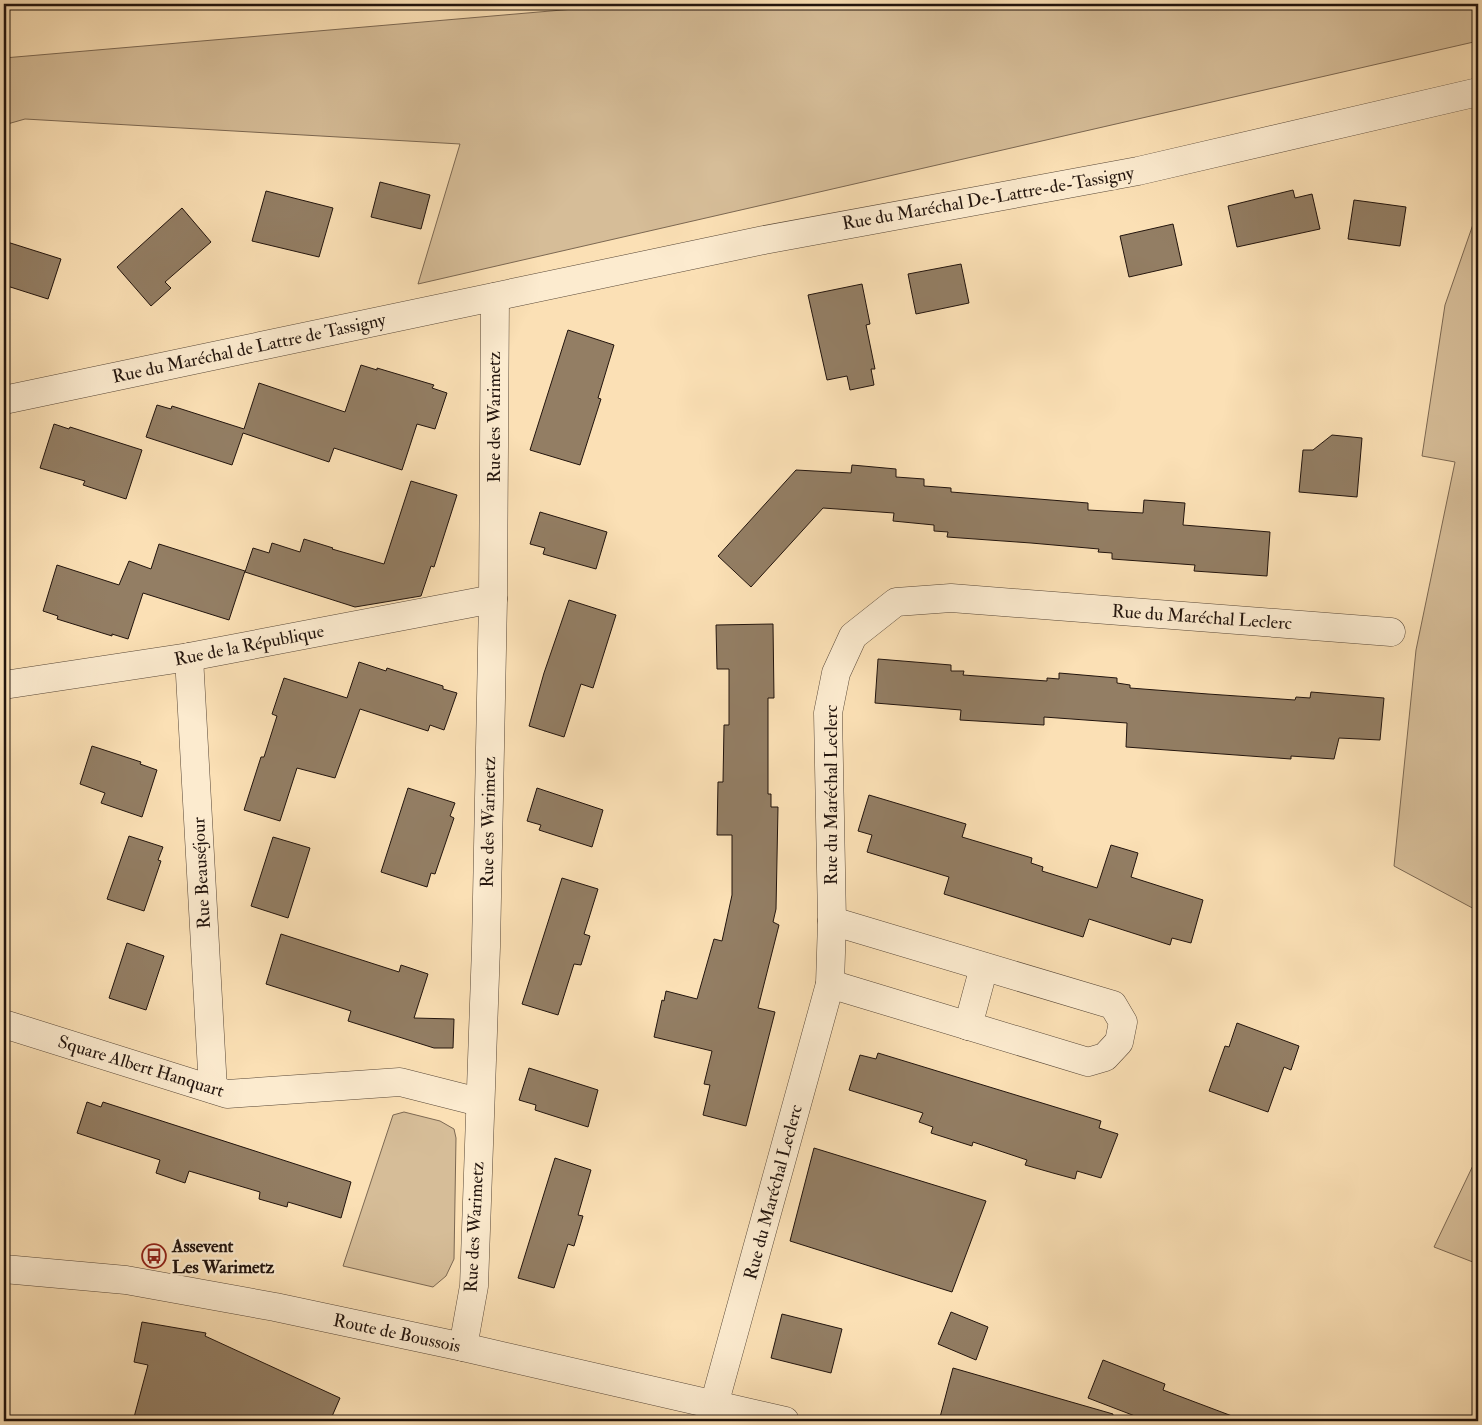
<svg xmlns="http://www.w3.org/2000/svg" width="1482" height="1425" font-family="'IM FELL Double Pica',serif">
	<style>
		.green { fill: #d6bd98; stroke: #7c6852 }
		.building { fill: #937e64; stroke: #22140d }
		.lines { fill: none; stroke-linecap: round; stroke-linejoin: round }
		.minor-casing { stroke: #584737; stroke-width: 29 }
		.tertiary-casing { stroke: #584737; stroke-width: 29 }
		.minor { stroke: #fcebcf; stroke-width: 28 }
		.tertiary { stroke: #fcebcf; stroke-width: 28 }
		.labels { text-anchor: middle; stroke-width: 4.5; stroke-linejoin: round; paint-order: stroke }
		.street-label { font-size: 18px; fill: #22140d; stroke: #fcebcf }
		.poi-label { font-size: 18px; font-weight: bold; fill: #22140d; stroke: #fcebcf; text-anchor: start }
	</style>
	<rect width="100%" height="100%" fill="#fbe0b5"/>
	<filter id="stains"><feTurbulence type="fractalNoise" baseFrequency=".004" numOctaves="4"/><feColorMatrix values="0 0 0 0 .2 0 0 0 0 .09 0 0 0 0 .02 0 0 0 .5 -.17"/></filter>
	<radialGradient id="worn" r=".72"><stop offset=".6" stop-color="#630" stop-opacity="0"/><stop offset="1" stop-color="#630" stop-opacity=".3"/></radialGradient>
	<g class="green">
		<path d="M 632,4 L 1478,4 L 1478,41 L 418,284 L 460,144 L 25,119 L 4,125 L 4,58 Z"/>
		<path d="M 1478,210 L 1478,911 L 1394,866 L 1416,650 L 1455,462 L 1422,456 L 1445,305 Z"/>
		<path d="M 404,1112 L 440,1121 L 454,1129 L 456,1138 L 454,1259 L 446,1276 L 433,1287 L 343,1266 L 393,1115 Z"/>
		<path d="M 1478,1155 L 1478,1264 L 1434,1247 Z"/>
	</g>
	<g class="building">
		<path d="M 380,182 L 430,195 L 421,229 L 371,217 Z"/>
		<path d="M 1293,190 L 1295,198 L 1312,194 L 1320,229 L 1237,247 L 1228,206 Z"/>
		<path d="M 266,191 L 333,208 L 319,257 L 252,241 Z"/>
		<path d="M 1354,200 L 1406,207 L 1400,246 L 1348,239 Z"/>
		<path d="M 182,208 L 211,242 L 165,282 L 171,288 L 151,306 L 117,267 Z"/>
		<path d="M 1173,224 L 1182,265 L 1129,277 L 1120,236 Z"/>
		<path d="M 4,241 L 61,259 L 48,299 L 4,285 Z"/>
		<path d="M 961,264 L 969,303 L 916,314 L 908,274 Z"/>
		<path d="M 862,284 L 870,324 L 866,325 L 875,369 L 871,369 L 874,385 L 850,390 L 847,376 L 827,380 L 808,295 Z"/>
		<path d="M 568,330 L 614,345 L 598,398 L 601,399 L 580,465 L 530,450 Z"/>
		<path d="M 361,365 L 377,370 L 377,368 L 434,385 L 432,388 L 447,393 L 435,429 L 417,424 L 402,470 L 334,448 L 329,462 L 243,433 L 232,465 L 146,437 L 157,405 L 171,409 L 172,406 L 244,429 L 259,383 L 345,412 Z"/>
		<path d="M 54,424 L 69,429 L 70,427 L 142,450 L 126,499 L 83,485 L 85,481 L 40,468 Z"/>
		<path d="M 1332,435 L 1362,438 L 1357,497 L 1299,492 L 1303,450 L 1313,450 Z"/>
		<path d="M 852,465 L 896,469 L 896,477 L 924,479 L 924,486 L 951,488 L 951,492 L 1088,503 L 1088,510 L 1143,513 L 1144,500 L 1185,503 L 1183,525 L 1270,532 L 1267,576 L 1194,571 L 1195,565 L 1112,559 L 1112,553 L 1098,552 L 1099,549 L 1031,543 L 947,537 L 948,532 L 934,531 L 934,525 L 893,521 L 894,513 L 823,508 L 751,587 L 718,556 L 796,470 L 851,473 Z"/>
		<path d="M 411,481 L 457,495 L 434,567 L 431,566 L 421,596 L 355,607 L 245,572 L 253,548 L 269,553 L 272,543 L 300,552 L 304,539 L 333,548 L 332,549 L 384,564 Z"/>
		<path d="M 540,512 L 607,532 L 596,569 L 543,554 L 545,548 L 530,544 Z"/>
		<path d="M 159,544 L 245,571 L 229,620 L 143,593 L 128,639 L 112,634 L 112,636 L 57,619 L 58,616 L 43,611 L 57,565 L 119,585 L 129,561 L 151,569 Z"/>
		<path d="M 569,600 L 616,615 L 593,688 L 581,684 L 564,737 L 529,726 L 544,673 Z"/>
		<path d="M 773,624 L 774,698 L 768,698 L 768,794 L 771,794 L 771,807 L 778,807 L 776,909 L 773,922 L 779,925 L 758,1008 L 775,1012 L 746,1126 L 703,1115 L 710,1085 L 704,1084 L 712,1051 L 654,1037 L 662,1000 L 664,1001 L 666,991 L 697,999 L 714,939 L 722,941 L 732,895 L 732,835 L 717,835 L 718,782 L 723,782 L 724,725 L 729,725 L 729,669 L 717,669 L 716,625 Z"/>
		<path d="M 878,659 L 951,665 L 951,671 L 964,671 L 963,675 L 1047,681 L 1047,678 L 1059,679 L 1059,673 L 1117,678 L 1117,683 L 1130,685 L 1130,688 L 1208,694 L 1295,700 L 1296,697 L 1310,698 L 1311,692 L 1384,698 L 1380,740 L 1339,738 L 1334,759 L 1291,756 L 1291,759 L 1126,747 L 1127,723 L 1044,717 L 1044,725 L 960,720 L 961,710 L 875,703 Z"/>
		<path d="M 359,662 L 386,671 L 387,668 L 443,686 L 443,689 L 457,693 L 444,730 L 430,725 L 428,731 L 360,709 L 335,778 L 297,768 L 280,821 L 244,810 L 261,757 L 264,757 L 277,716 L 272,714 L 284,678 L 347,698 Z"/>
		<path d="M 92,746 L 141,762 L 140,764 L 157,770 L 142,817 L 101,803 L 105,793 L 80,784 Z"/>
		<path d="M 408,788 L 455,803 L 450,816 L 454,818 L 435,874 L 431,873 L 427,887 L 381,872 Z"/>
		<path d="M 537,788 L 603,810 L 592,847 L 539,830 L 541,825 L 527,821 Z"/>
		<path d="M 869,795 L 966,824 L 962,837 L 1032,858 L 1031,863 L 1043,867 L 1042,871 L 1097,888 L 1111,845 L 1138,853 L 1131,877 L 1203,900 L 1191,943 L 1172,938 L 1170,945 L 1089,919 L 1083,937 L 944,894 L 949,877 L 867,852 L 872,835 L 858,831 Z"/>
		<path d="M 129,836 L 163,847 L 158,860 L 161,861 L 144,911 L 107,899 Z"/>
		<path d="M 273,837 L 310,848 L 288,918 L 251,906 Z"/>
		<path d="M 562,878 L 598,889 L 584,934 L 590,936 L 581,965 L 574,964 L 558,1015 L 522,1004 Z"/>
		<path d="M 281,934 L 399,972 L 401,965 L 428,974 L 414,1018 L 454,1019 L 453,1048 L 434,1048 L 348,1021 L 351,1011 L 266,984 Z"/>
		<path d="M 127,943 L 164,956 L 146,1010 L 109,998 Z"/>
		<path d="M 1237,1023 L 1299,1046 L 1291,1070 L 1284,1067 L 1268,1112 L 1209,1091 L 1225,1046 L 1229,1047 Z"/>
		<path d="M 878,1053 L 1101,1121 L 1099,1128 L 1118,1134 L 1101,1178 L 1077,1171 L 1075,1179 L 1053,1173 L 1025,1165 L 1027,1160 L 973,1142 L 972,1146 L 931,1133 L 933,1127 L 919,1122 L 923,1113 L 849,1090 L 860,1055 L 876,1059 Z"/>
		<path d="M 529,1068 L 598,1090 L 588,1127 L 535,1110 L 536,1105 L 519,1100 Z"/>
		<path d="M 87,1102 L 101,1107 L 103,1102 L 351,1182 L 341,1218 L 288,1202 L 287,1207 L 259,1199 L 260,1192 L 189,1171 L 185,1183 L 156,1173 L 160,1160 L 77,1133 Z"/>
		<path d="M 814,1148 L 986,1201 L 952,1292 L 790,1241 Z"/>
		<path d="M 555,1158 L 591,1170 L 578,1215 L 583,1216 L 574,1246 L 568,1244 L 554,1288 L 518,1278 Z"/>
		<path d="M 951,1312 L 988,1327 L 976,1360 L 938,1344 Z"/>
		<path d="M 782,1314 L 842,1329 L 831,1373 L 771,1358 Z"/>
		<path d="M 142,1322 L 206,1333 L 205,1336 L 340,1398 L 330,1421 L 133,1421 L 148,1365 L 134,1362 Z"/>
		<path d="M 1103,1360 L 1165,1384 L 1163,1390 L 1240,1419 L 1239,1421 L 1148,1421 L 1088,1398 Z"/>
		<path d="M 953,1368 L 1113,1414 L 1112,1421 L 939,1421 Z"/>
	</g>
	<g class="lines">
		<g class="minor-casing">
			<g id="minor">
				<path d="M 4,400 L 764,240 L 1138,171 L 1478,92"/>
				<path d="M 189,657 L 213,1089"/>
				<path d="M 4,685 L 189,657 L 493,599"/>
				<path d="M 830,984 L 1088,1062 L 1105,1057 L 1119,1042 L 1123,1022 L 1113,1005 L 832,921"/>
				<path d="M 4,1024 L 227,1094 L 400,1082 L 479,1102"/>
				<path d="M 968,1026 L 984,967"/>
				<path d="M 463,1347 L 474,1286 L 486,947 L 493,599 L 495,297"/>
				<path d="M 714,1405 L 830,984 L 832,921 L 828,713 L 836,673 L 853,636 L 896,602 L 951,598 L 1391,632"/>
			</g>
		</g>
		<g class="tertiary-casing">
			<path id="tertiary" d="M 4,1269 L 126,1280 L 275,1307 L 463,1347 L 785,1421"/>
		</g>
		<use href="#minor" class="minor"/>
		<use href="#tertiary" class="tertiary"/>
	</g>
	<defs>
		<g id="bus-ring" transform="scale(1.25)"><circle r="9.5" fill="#fcebcf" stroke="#8f2418" stroke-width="1.5"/><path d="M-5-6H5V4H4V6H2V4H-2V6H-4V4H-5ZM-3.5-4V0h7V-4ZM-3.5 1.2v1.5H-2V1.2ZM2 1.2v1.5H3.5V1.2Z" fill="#8f2418"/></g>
	</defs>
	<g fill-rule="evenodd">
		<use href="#bus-ring" x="154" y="1256"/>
	</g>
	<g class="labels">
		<g class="street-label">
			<text transform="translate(988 198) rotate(-10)" y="6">Rue du Maréchal De-Lattre-de-Tassigny</text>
			<text transform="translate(249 348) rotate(-12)" y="6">Rue du Maréchal de Lattre de Tassigny</text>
			<text transform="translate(494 417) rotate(-90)" y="6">Rue des Warimetz</text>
			<text transform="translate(1202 617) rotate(4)" y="6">Rue du Maréchal Leclerc</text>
			<text transform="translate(249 645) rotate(-11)" y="6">Rue de la République</text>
			<text transform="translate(831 795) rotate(-90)" y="6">Rue du Maréchal Leclerc</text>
			<text transform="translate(488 822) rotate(-89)" y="6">Rue des Warimetz</text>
			<text transform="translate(201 873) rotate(-93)" y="6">Rue Beauséjour</text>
			<text transform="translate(141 1066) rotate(17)" y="6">Square Albert Hanquart</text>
			<text transform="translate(773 1192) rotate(-75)" y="6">Rue du Maréchal Leclerc</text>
			<text transform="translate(474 1227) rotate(-87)" y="6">Rue des Warimetz</text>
			<text transform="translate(397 1333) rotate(12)" y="6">Route de Boussois</text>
		</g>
		<g class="poi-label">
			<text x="172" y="1252">Assevent<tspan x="172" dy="21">Les Warimetz</tspan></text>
		</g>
	</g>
	<rect width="1482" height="1425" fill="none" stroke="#fbe0b5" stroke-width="20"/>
	<rect x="5" y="5" width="1472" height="1415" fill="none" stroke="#22140d" stroke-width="2.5"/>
	<rect x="10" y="10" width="1462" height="1405" fill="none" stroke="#22140d"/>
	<rect width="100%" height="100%" filter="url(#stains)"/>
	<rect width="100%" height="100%" fill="url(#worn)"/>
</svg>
